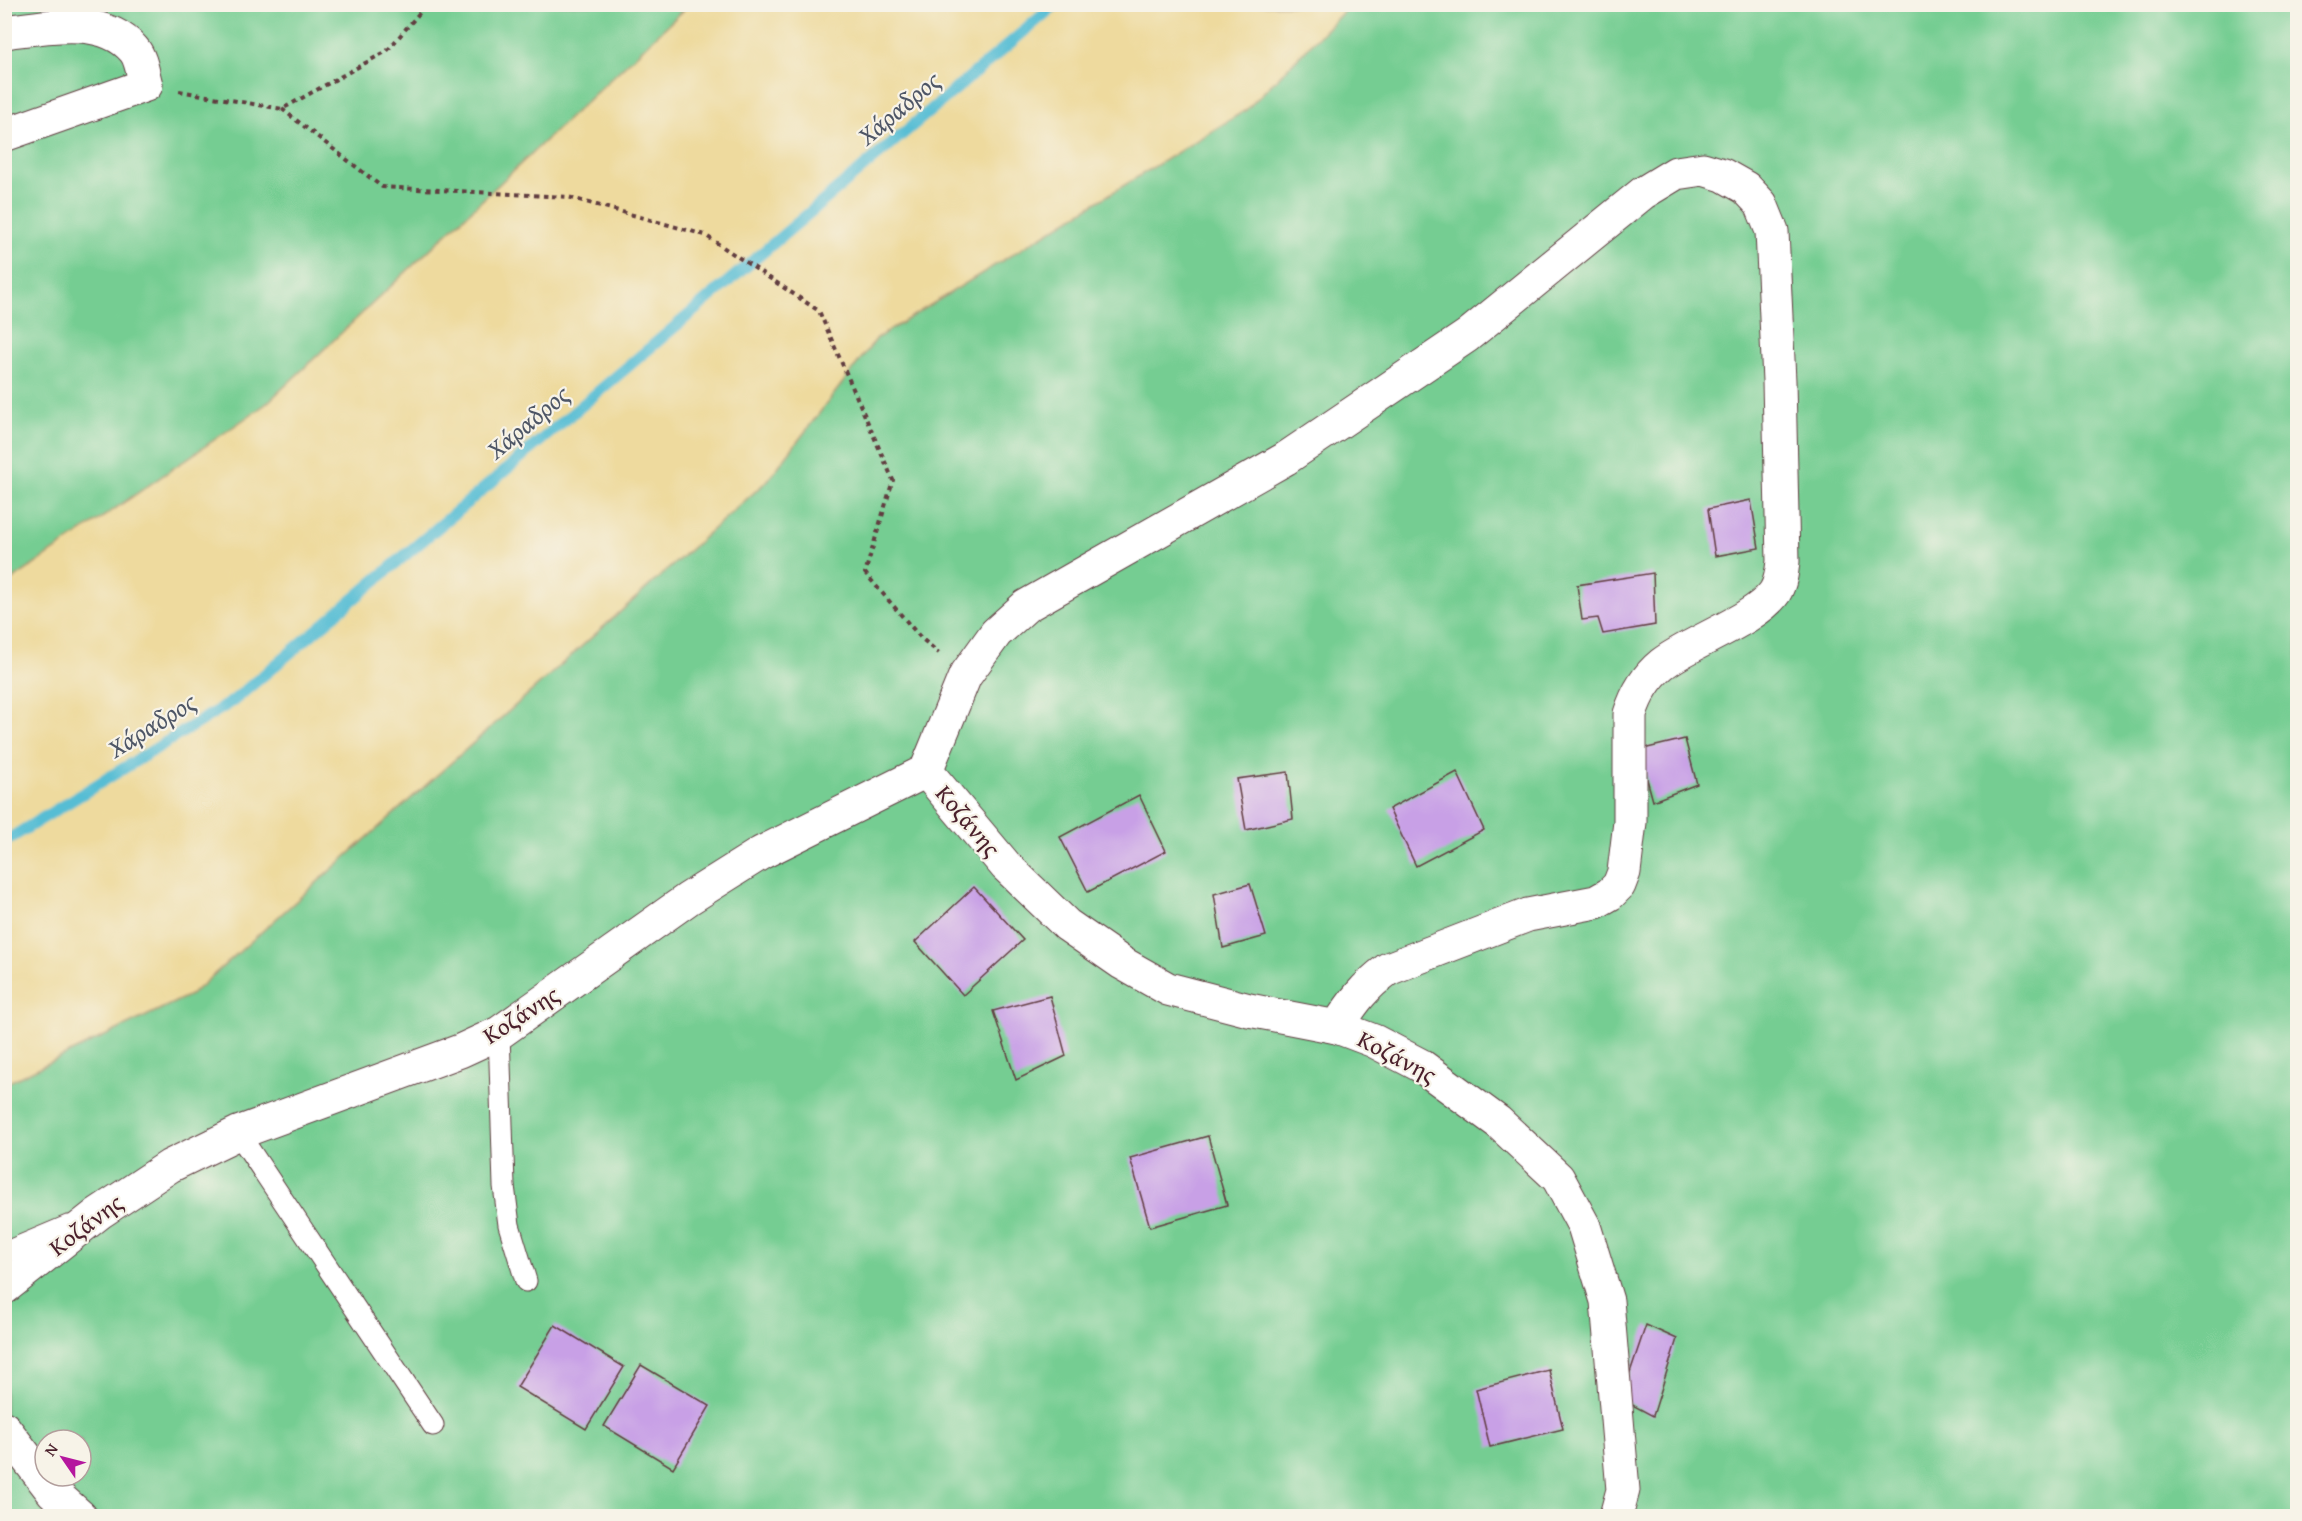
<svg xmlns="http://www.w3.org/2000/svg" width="2302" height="1521" font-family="'Gentium Book Plus',serif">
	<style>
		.green { fill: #75cd92; stroke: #60765e; stroke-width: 1.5; fill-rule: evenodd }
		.sand { fill: #eeda9e; stroke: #9c7c64; stroke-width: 1.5 }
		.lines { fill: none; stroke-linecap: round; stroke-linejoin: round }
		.stream { stroke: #56bdd4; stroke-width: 12 }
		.building { fill: #c8a0e6 }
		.service-casing { stroke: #613c40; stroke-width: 23 }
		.minor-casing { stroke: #613c40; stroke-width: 35 }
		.tertiary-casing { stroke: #613c40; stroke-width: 35 }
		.path { stroke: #613c40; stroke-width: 4; stroke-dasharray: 4.5 4.5; stroke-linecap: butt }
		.service { stroke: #fff; stroke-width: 21 }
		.minor { stroke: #fff; stroke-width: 33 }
		.tertiary { stroke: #fff; stroke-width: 33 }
		.labels { text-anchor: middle; stroke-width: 4.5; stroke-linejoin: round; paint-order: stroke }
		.street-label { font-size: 24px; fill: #4a1f2b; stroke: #f7f3e8 }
		.water-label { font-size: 26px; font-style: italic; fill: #4e5666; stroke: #f7f3e8 }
	</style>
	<rect width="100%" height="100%" fill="#f7f3e8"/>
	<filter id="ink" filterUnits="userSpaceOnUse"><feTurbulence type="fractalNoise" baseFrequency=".0167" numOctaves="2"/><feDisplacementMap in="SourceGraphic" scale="12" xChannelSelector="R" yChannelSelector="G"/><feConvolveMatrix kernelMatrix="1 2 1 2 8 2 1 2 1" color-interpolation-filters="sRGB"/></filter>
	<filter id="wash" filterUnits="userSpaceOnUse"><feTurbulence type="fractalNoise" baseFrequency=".008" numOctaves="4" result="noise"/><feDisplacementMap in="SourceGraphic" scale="24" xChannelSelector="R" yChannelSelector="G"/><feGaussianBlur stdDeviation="1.35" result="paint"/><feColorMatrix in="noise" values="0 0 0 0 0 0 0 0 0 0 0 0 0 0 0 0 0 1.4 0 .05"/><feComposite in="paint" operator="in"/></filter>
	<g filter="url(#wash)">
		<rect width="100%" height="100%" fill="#e6dfba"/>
		<path class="green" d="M 4,5 L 2297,5 L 2297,1516 L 5,1516 ZM 45,1440 L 81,1440 L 81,1476 L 45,1476 Z"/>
		<path class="sand" d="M 689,5 L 1350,5 L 1246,110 L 877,338 L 768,480 L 192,994 L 5,1084 L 5,585 L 266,404 Z"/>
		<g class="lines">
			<path class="stream" d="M 4,842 L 233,701 L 1056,4"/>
		</g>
		<g id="blocks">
			<g class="building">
				<path d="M 1751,500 L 1759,548 L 1715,556 L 1708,509 Z"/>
				<path d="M 1653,573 L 1655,625 L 1603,634 L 1598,618 L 1582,620 L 1577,585 Z"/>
				<path d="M 1685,739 L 1697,784 L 1653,801 L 1639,750 Z"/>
				<path d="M 1288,772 L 1293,819 L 1246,830 L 1237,779 Z"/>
				<path d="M 1457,772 L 1484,830 L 1416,866 L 1389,809 Z"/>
				<path d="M 1139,795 L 1166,851 L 1088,892 L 1060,837 Z"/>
				<path d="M 1250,884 L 1266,936 L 1223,948 L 1214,894 Z"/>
				<path d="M 974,887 L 1023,940 L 963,995 L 915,942 Z"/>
				<path d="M 1050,996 L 1066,1056 L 1016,1080 L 993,1011 Z"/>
				<path d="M 1208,1136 L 1227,1205 L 1150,1227 L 1130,1158 Z"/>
				<path d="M 555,1325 L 624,1367 L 586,1429 L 517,1387 Z"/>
				<path d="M 1646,1325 L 1677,1339 L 1653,1416 L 1621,1399 Z"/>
				<path d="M 641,1365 L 710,1406 L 673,1468 L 604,1426 Z"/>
				<path d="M 1549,1370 L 1563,1429 L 1490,1447 L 1476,1389 Z"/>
			</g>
		</g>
	</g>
	<g filter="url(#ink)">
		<use href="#blocks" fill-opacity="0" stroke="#613c40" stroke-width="1.5"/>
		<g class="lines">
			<g class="service-casing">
				<g id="service">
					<path d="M 499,1033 L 504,1186 L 509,1225 L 526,1281"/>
					<path d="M 238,1133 L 433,1425"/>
					<path d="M 4,1253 L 68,1226"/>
				</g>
			</g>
			<g class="minor-casing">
				<g id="minor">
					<path d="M 4,32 C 45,27 104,14 134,50 C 141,58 143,75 146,85 L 4,135"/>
					<path d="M 926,771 L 965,676 L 996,633 L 1026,606 L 1285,459 L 1467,336 L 1643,193 L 1676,173 L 1703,169 L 1723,175 L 1746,188 L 1761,204 L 1772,231 L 1779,381 L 1783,561 C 1782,571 1781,582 1775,592 C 1756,620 1690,642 1662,664 C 1646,677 1636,695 1630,714 L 1630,822 L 1624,872 L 1619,885 L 1610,894 L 1596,902 L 1528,915 L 1388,969 C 1364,987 1353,1002 1337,1027"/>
					<path d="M 4,1428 L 53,1492 L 80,1516"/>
				</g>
			</g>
			<g class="tertiary-casing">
				<path id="tertiary" d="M 4,1288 L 99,1213 L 170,1166 L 238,1133 L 460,1051 L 499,1033 L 688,899 L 761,853 L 926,771 L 1006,866 L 1067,925 L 1122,963 L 1168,989 L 1249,1010 L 1337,1027 L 1374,1041 L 1420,1065 L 1498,1122 L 1558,1178 L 1584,1226 L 1607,1301 L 1623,1490 L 1616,1516"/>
			</g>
			<g class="path">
				<path d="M 179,91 L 282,109 L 387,51 L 427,4"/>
				<path d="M 282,109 L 382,187 L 568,197 L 705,235 L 819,311 L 893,480 L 865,573 L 921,638 L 939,653"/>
			</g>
			<use href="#service" class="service"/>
			<use href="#minor" class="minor"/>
			<use href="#tertiary" class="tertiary"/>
		</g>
	</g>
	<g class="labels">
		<g class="street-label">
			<text transform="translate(968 821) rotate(50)" y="8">Κοζάνης</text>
			<text transform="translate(521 1015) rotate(-33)" y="8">Κοζάνης</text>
			<text transform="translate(1397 1057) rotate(28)" y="8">Κοζάνης</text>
			<text transform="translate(86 1225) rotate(-37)" y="8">Κοζάνης</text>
		</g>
		<g class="water-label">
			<text transform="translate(899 108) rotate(-40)" y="9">Χάραδρος</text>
			<text transform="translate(528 422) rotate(-40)" y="9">Χάραδρος</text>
			<text transform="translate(152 725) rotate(-32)" y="9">Χάραδρος</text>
		</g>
	</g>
	<rect width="2302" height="1521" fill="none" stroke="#f7f3e8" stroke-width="24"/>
	<g transform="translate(63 1458) rotate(305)"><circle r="28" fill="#f7f3e8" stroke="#b29e9c" stroke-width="1.5"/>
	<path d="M0-4.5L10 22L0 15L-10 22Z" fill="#b5179e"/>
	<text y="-9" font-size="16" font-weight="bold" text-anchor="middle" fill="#4a1f2b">N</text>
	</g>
</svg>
